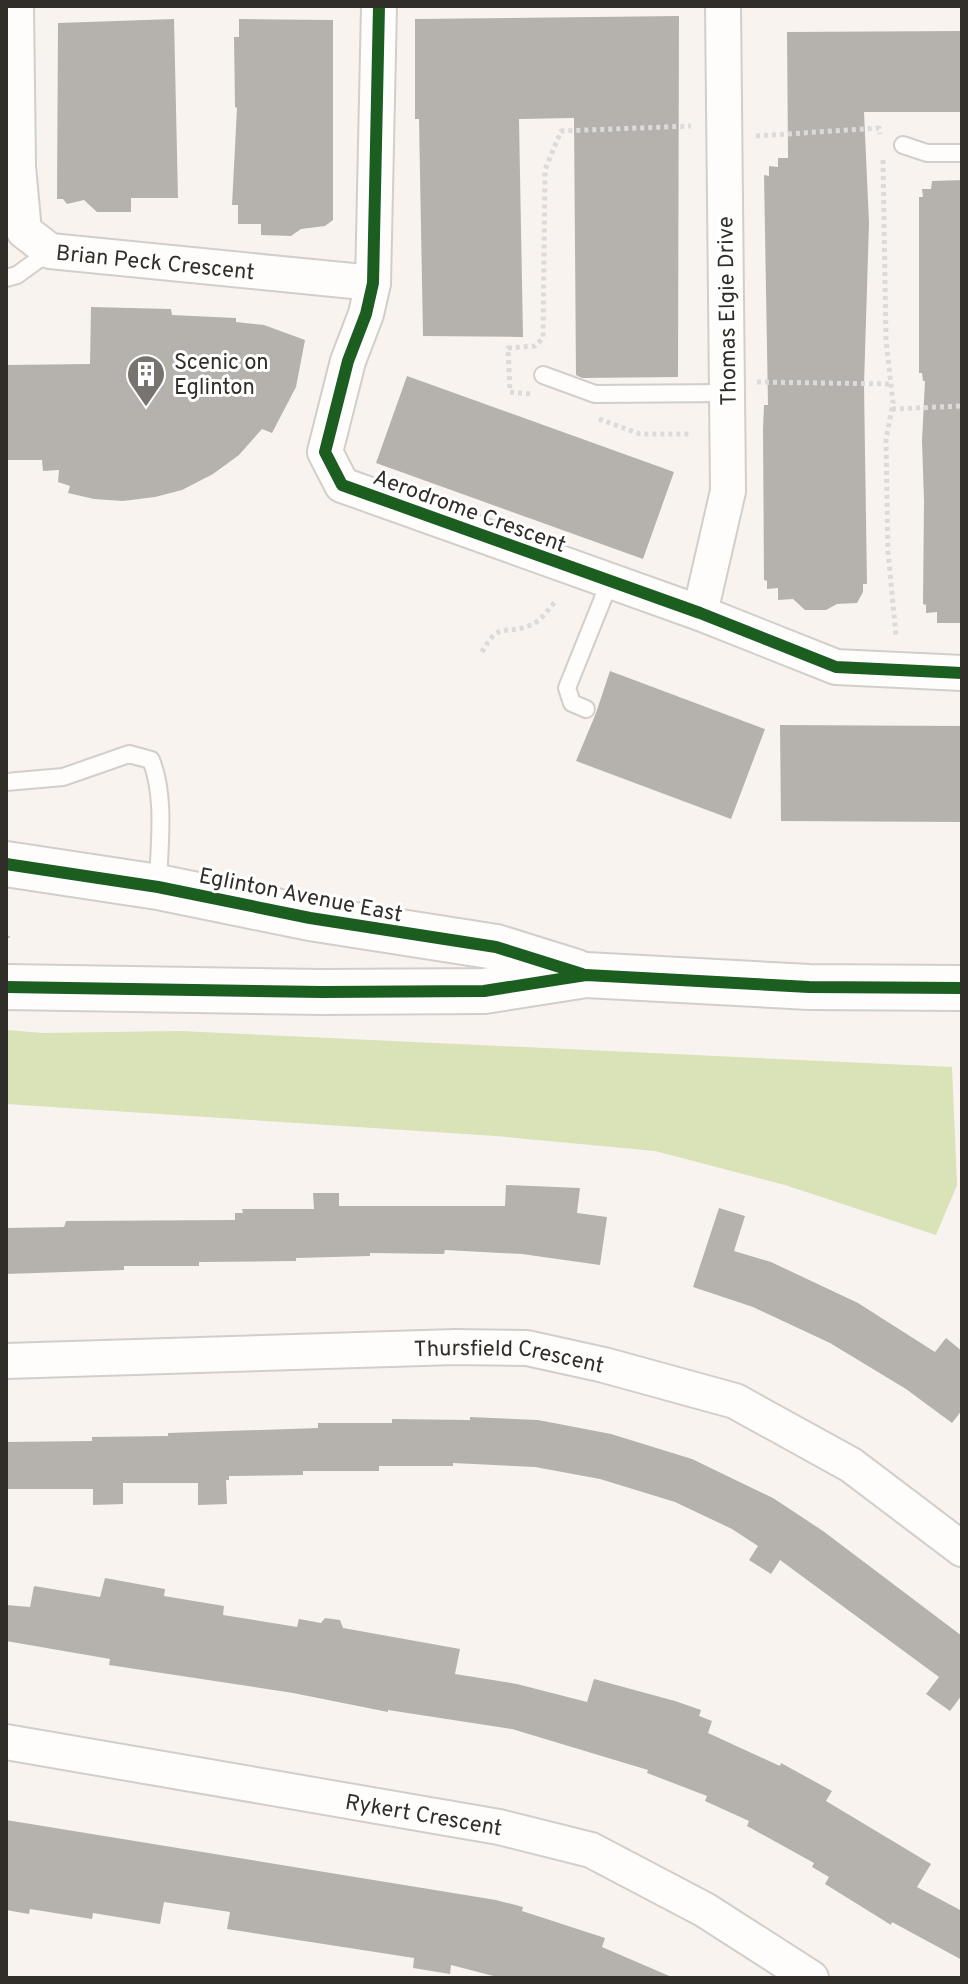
<svg xmlns="http://www.w3.org/2000/svg" width="968" height="1984" font-family="Overpass,sans-serif">
	<style>
		.green { fill: #dae2b8 }
		.building { fill: #b5b2ad }
		.lines { fill: none; stroke-linecap: round; stroke-linejoin: round }
		.service-casing { stroke: #d2ceca; stroke-width: 20 }
		.minor-casing { stroke: #d2ceca; stroke-width: 38 }
		.primary-casing { stroke: #d2ceca; stroke-width: 48 }
		.path { stroke: #dcdbda; stroke-width: 5; stroke-dasharray: 4 4; stroke-linecap: butt }
		.service { stroke: #fefdfc; stroke-width: 16 }
		.minor { stroke: #fefdfc; stroke-width: 34 }
		.primary { stroke: #fefdfc; stroke-width: 44 }
		.tram { stroke: #bebdbc; stroke-width: 2 }
		.cycleway-casing { stroke: #fff; stroke-width: 17 }
		.cycleway { stroke: #1b5e20; stroke-width: 12 }
		.labels { text-anchor: middle; stroke-width: 6; stroke-linejoin: round; paint-order: stroke }
		.street-label { font-size: 22px; fill: #312e2a; stroke: #fff }
		.poi-label { font-size: 22px; fill: #312e2a; stroke: #fff; text-anchor: start }
	</style>
	<rect width="100%" height="100%" fill="#f8f3ee"/>
	<path class="green" d="M 6,1030 L 43,1033 L 179,1031 L 952,1067 L 957,1185 L 936,1235 L 785,1185 L 655,1151 L 496,1136 L 6,1104 Z"/>
	<g class="building">
		<path d="M 679,16 L 678,377 L 582,378 L 576,375 L 574,118 L 519,119 L 523,337 L 423,336 L 419,119 L 415,119 L 415,19 Z"/>
		<path d="M 174,19 L 178,198 L 131,198 L 131,212 L 97,212 L 84,200 L 67,204 L 63,199 L 57,199 L 58,23 Z"/>
		<path d="M 239,19 L 333,20 L 333,220 L 325,226 L 301,229 L 291,236 L 261,235 L 261,224 L 238,224 L 238,205 L 232,205 L 237,108 L 235,107 L 234,37 L 239,37 Z"/>
		<path d="M 962,31 L 962,112 L 864,112 L 869,223 L 864,385 L 867,584 L 863,584 L 863,592 L 857,603 L 837,604 L 826,610 L 805,610 L 793,599 L 778,600 L 778,588 L 767,589 L 767,581 L 764,580 L 763,429 L 764,405 L 768,405 L 764,175 L 769,176 L 769,166 L 778,167 L 778,158 L 788,158 L 787,32 Z"/>
		<path d="M 962,180 L 962,623 L 937,623 L 937,612 L 926,613 L 926,605 L 923,604 L 924,501 L 922,441 L 925,381 L 923,381 L 922,373 L 919,373 L 919,197 L 923,197 L 922,189 L 931,189 L 932,181 Z"/>
		<path d="M 91,307 L 171,309 L 172,315 L 236,318 L 236,322 L 264,325 L 305,340 L 296,387 L 272,433 L 262,429 L 239,455 L 213,474 L 182,490 L 155,497 L 123,501 L 94,499 L 68,493 L 70,486 L 58,482 L 59,470 L 43,471 L 42,460 L 6,460 L 6,365 L 90,364 Z"/>
		<path d="M 407,376 L 674,472 L 643,559 L 376,463 Z"/>
		<path d="M 610,671 L 765,729 L 731,819 L 576,761 L 596,713 Z"/>
		<path d="M 780,725 L 962,726 L 962,822 L 781,821 Z"/>
		<path d="M 506,1185 L 580,1188 L 577,1213 L 607,1217 L 600,1265 L 522,1254 L 445,1250 L 444,1254 L 370,1253 L 370,1256 L 296,1258 L 296,1261 L 199,1262 L 199,1266 L 124,1266 L 124,1270 L 6,1274 L 6,1228 L 64,1227 L 66,1221 L 235,1220 L 235,1213 L 243,1213 L 242,1209 L 314,1209 L 313,1193 L 339,1193 L 339,1206 L 505,1206 Z"/>
		<path d="M 719,1208 L 745,1216 L 734,1251 L 771,1262 L 858,1303 L 935,1352 L 946,1338 L 962,1351 L 962,1410 L 952,1423 L 906,1389 L 830,1343 L 753,1307 L 693,1287 Z"/>
		<path d="M 470,1417 L 538,1420 L 611,1434 L 692,1459 L 773,1498 L 823,1531 L 962,1636 L 962,1695 L 950,1711 L 926,1694 L 939,1677 L 780,1560 L 771,1574 L 749,1560 L 758,1546 L 732,1529 L 675,1502 L 600,1479 L 535,1467 L 453,1463 L 453,1466 L 379,1466 L 379,1471 L 303,1471 L 303,1475 L 229,1476 L 229,1480 L 226,1480 L 227,1504 L 198,1505 L 198,1483 L 123,1483 L 123,1504 L 93,1505 L 93,1489 L 6,1489 L 6,1442 L 92,1441 L 92,1437 L 168,1436 L 168,1433 L 318,1428 L 318,1423 L 392,1423 L 392,1419 L 470,1420 Z"/>
		<path d="M 105,1578 L 165,1589 L 164,1596 L 224,1606 L 223,1615 L 297,1627 L 299,1619 L 321,1623 L 325,1618 L 340,1620 L 343,1628 L 460,1649 L 455,1674 L 517,1684 L 587,1702 L 594,1679 L 675,1701 L 701,1710 L 699,1716 L 712,1721 L 708,1733 L 780,1766 L 781,1763 L 832,1791 L 826,1801 L 931,1864 L 917,1887 L 962,1911 L 962,1960 L 892,1922 L 891,1925 L 825,1884 L 829,1877 L 812,1867 L 814,1863 L 747,1826 L 749,1821 L 705,1801 L 707,1796 L 647,1773 L 648,1770 L 512,1729 L 388,1710 L 388,1712 L 293,1693 L 109,1665 L 110,1659 L 6,1641 L 6,1605 L 30,1607 L 34,1586 L 100,1597 Z"/>
		<path d="M 6,1820 L 496,1900 L 523,1907 L 522,1911 L 605,1938 L 602,1947 L 674,1978 L 501,1978 L 451,1965 L 450,1974 L 413,1968 L 414,1958 L 227,1929 L 230,1912 L 164,1902 L 160,1924 L 93,1913 L 92,1919 L 30,1909 L 29,1914 L 6,1910 Z"/>
	</g>
	<g class="lines">
		<g class="service-casing">
			<g id="service">
				<path d="M 903,145 L 927,153 L 962,153"/>
				<path d="M 6,278 L 17,275 L 50,251"/>
				<path d="M 543,375 L 595,394 L 727,393"/>
				<path d="M 586,709 L 572,703 L 567,688 L 610,581"/>
				<path d="M 6,782 L 63,777 L 129,754 L 151,760 C 166,797 159,845 158,886"/>
			</g>
		</g>
		<g class="minor-casing">
			<g id="minor">
				<path id="s1" d="M 16,6 L 18,167 L 24,231 L 50,251 L 373,283"/>
				<path d="M 379,6 L 373,283 L 366,314 L 348,361 L 325,452 L 342,485 L 700,613 L 836,667 L 962,673"/>
				<path d="M 700,613 L 728,491 L 723,6"/>
				<path id="s2" d="M 6,1361 L 455,1347 L 527,1348 L 604,1365 L 735,1401 L 851,1465 L 962,1549"/>
				<path id="s3" d="M 6,1742 L 499,1827 L 591,1850 L 705,1910 L 811,1978"/>
			</g>
		</g>
		<g class="primary-casing">
			<g id="primary">
				<path d="M 6,864 L 158,887 L 310,918 L 496,947 L 576,972"/>
				<path d="M 6,987 L 322,992 L 484,991 L 586,975 L 809,987 L 962,988"/>
			</g>
		</g>
		<g class="path">
			<path d="M 756,136 L 879,128 L 880,134"/>
			<path d="M 883,160 L 886,340 L 893,403 L 886,439 L 888,552 L 896,636"/>
			<path d="M 757,382 L 892,384"/>
			<path d="M 530,394 L 510,392 L 508,348 L 535,346 L 543,338 L 545,170 L 561,131 L 691,126"/>
			<path d="M 892,409 L 962,406"/>
			<path d="M 599,419 L 640,434 L 691,434"/>
			<path d="M 482,652 C 499,620 505,636 531,625 C 541,621 549,608 556,601"/>
		</g>
		<use href="#service" class="service"/>
		<use href="#minor" class="minor"/>
		<use href="#primary" class="primary"/>
		<g class="tram">
			<path d="M 6,905 L 7,905"/>
			<path d="M 6,937 L 9,937"/>
		</g>
		<g class="cycleway-casing">
			<g id="cycleway">
				<path d="M 379,6 L 373,283 L 366,314 L 348,361 L 325,452 L 342,485 L 700,613 L 836,667 L 962,673"/>
				<path d="M 6,864 L 158,887 L 310,918 L 496,947 L 582,974"/>
				<path d="M 6,987 L 322,992 L 484,991 L 586,975 L 809,987 L 962,988"/>
			</g>
		</g>
		<use href="#cycleway" class="cycleway"/>
	</g>
	<defs>
		<g id="building-pin" transform="scale(2)"><path d="M0 17L-7.5 6A9.5 9.5 0 1 1 7.5 6Z" fill="#77736f" stroke="#fff"/><path d="M-4-6H4V6H1V3H-1V6H-4ZM-2.5-4.3h1.7v1.8h-1.7ZM.8-4.3h1.7v1.8H.8ZM-2.5-1h1.7V.8h-1.7ZM.8-1h1.7V.8H.8Z" fill="#fff"/></g>
	</defs>
	<g fill-rule="evenodd">
		<use href="#building-pin" x="146" y="374"/>
	</g>
	<g class="labels">
		<g class="street-label">
			<text dy="8" stroke="none"><textPath href="#s1" startOffset="364">Brian Peck Crescent</textPath></text>
			<text transform="translate(726 311) rotate(-91)" y="8">Thomas Elgie Drive</text>
			<text transform="translate(470 510) rotate(20)" y="8">Aerodrome Crescent</text>
			<text transform="translate(301 894) rotate(11)" y="8">Eglinton Avenue East</text>
			<text dy="8" stroke="none"><textPath href="#s2" startOffset="504">Thursfield Crescent</textPath></text>
			<text dy="8" stroke="none"><textPath href="#s3" startOffset="424">Rykert Crescent</textPath></text>
		</g>
		<g class="poi-label">
			<text x="174" y="369">Scenic on<tspan x="174" dy="25">Eglinton</tspan></text>
		</g>
	</g>
	<rect width="968" height="1984" fill="none" stroke="#312e2a" stroke-width="16"/>
</svg>
